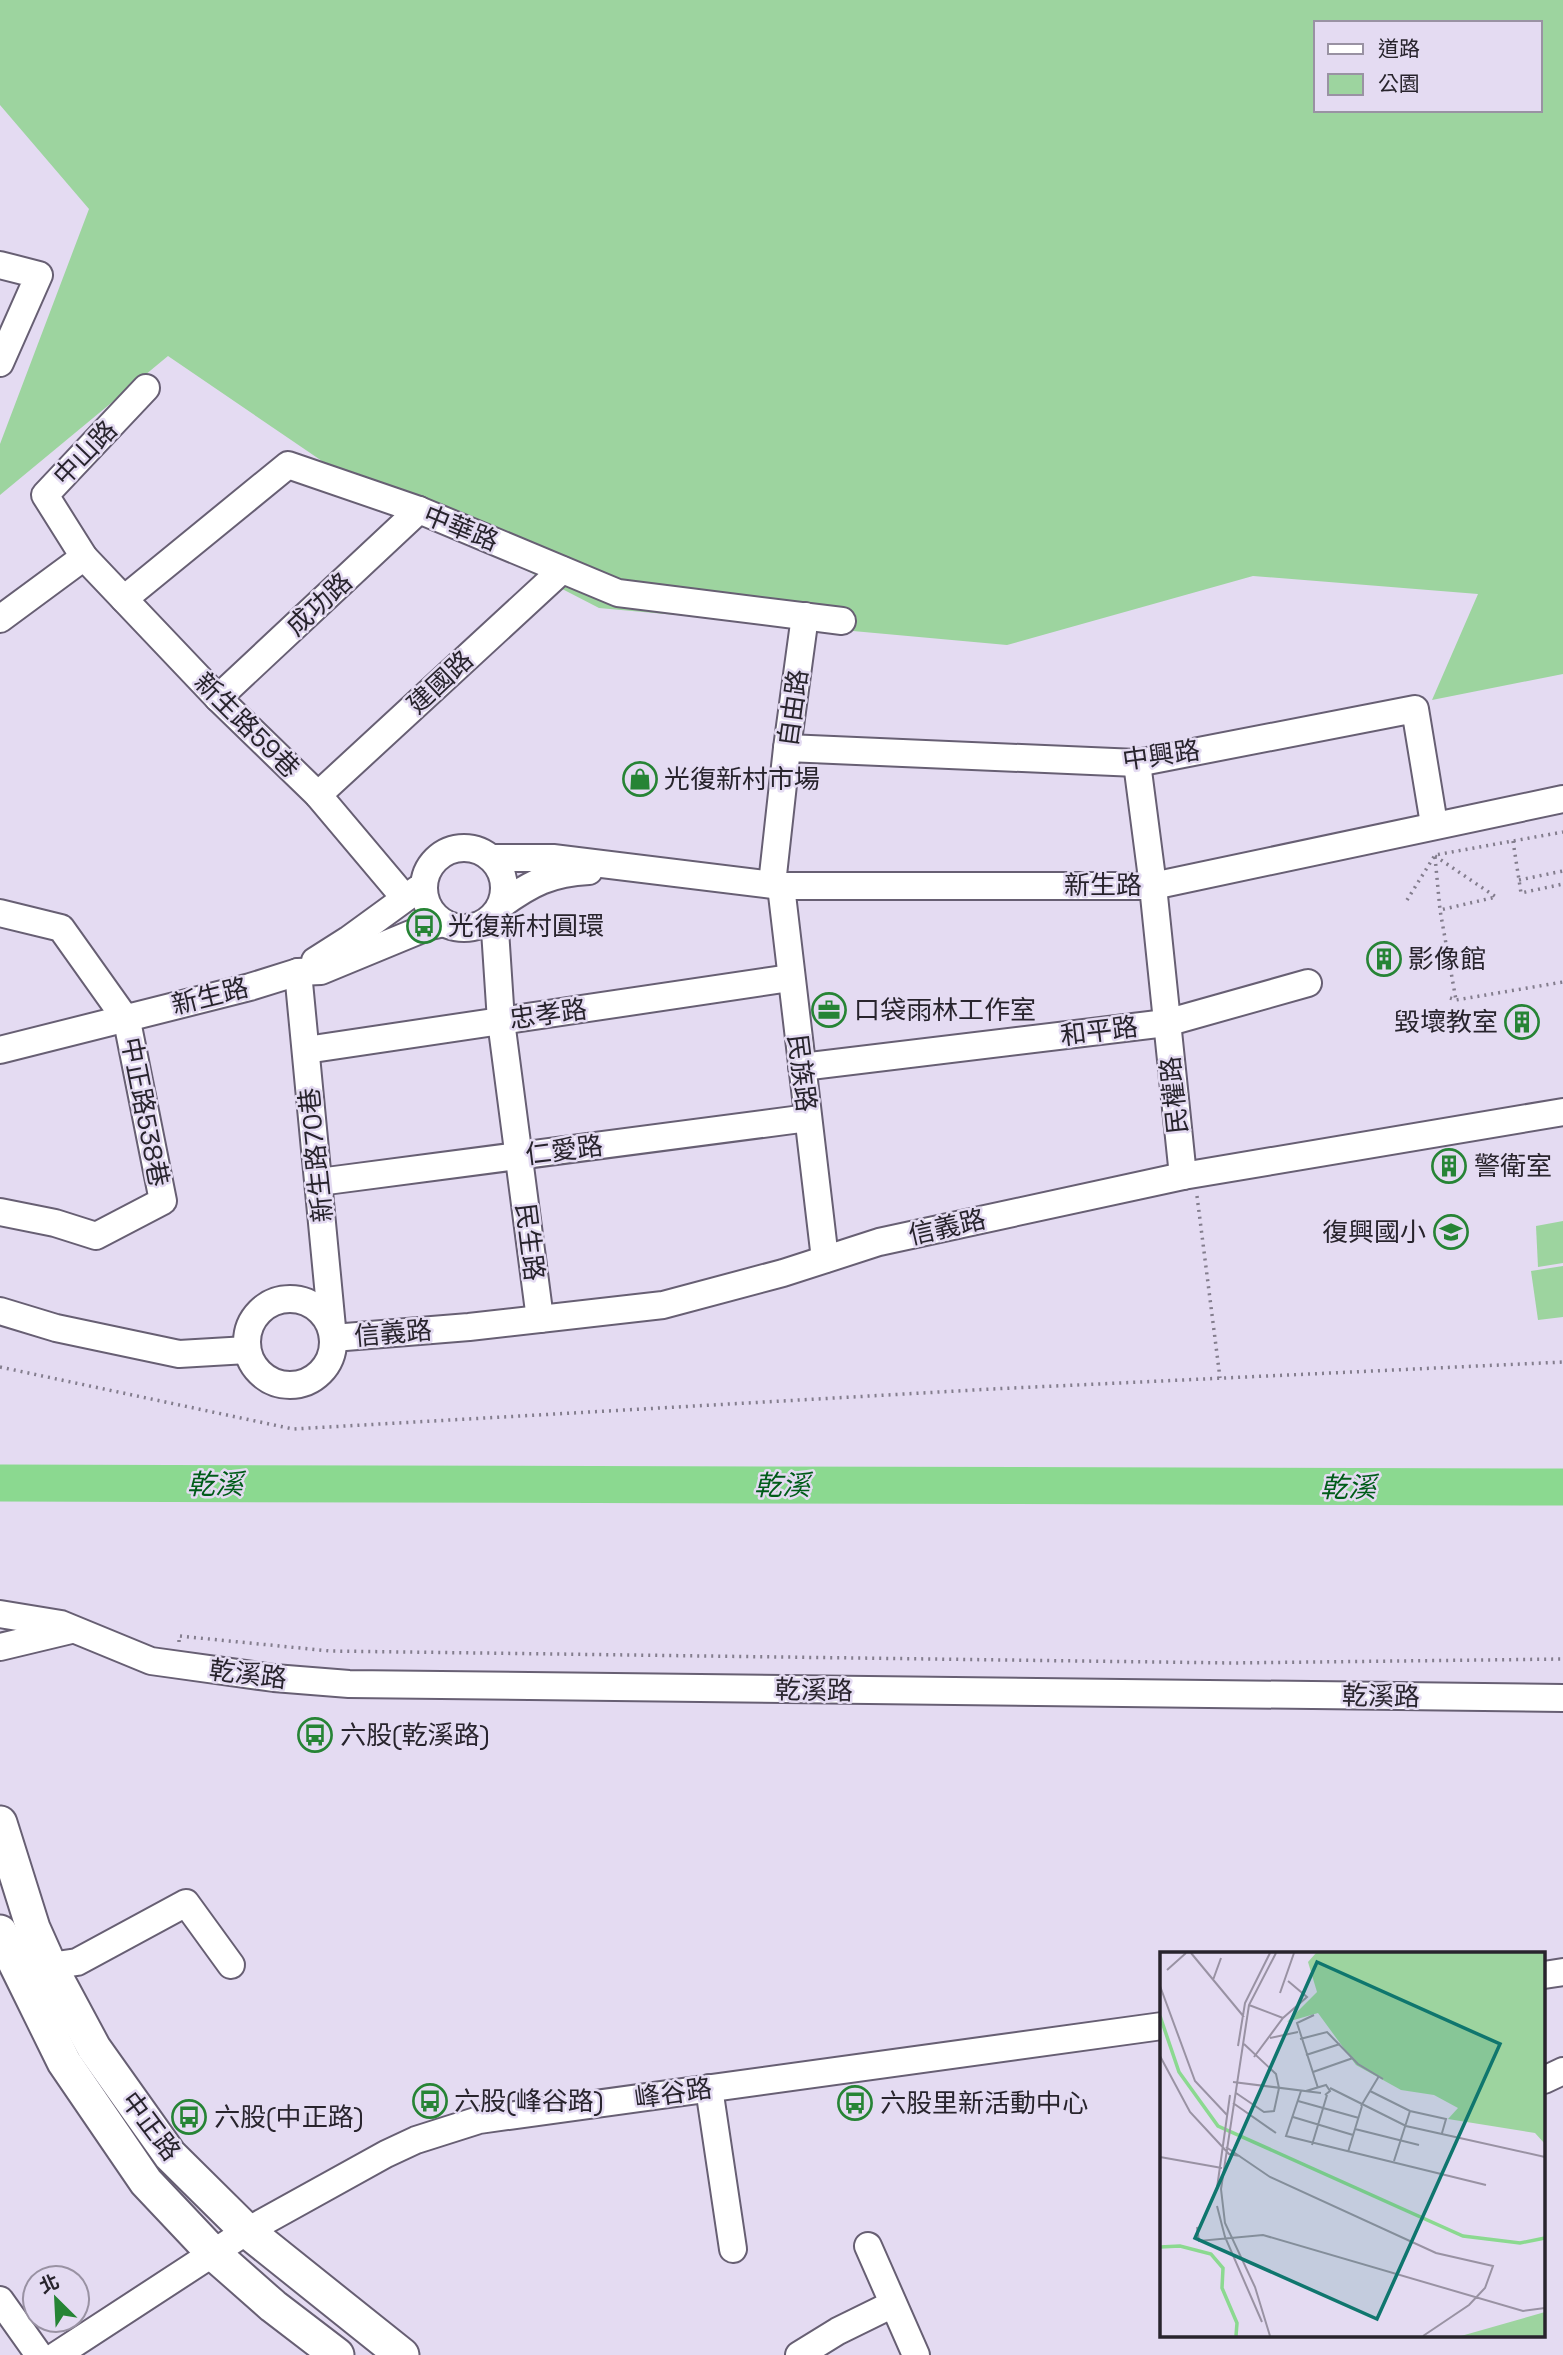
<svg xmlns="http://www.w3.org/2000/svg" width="1563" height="2355" font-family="'Space Grotesk','Noto Sans TC',sans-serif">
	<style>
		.green { fill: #9dd49f; fill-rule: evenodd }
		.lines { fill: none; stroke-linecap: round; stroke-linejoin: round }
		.river { stroke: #8bd990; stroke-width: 37 }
		.minor-casing { stroke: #675f73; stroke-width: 30 }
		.major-casing { stroke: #675f73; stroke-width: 37 }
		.path { stroke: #837d8d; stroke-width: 3.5; stroke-dasharray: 2 5; stroke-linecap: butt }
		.minor { stroke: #fff; stroke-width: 26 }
		.major { stroke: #fff; stroke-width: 33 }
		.labels { text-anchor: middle; stroke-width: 5; stroke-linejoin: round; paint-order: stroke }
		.street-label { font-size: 26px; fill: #28242d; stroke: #e4dbf2 }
		.poi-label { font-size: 26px; fill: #28242d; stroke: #e4dbf2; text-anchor: start }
		.water-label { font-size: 28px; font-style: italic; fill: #005c19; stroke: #e4dbf2 }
		.inset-river { fill: none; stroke: #8bd990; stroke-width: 3.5 }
		.inset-road { fill: none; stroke: #9992a3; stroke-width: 2 }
		.view { fill: #0f766e; fill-opacity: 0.15; stroke: #0f766e; stroke-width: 3.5 }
		.inset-edge { fill: none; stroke: #28242d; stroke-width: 3.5 }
	</style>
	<rect width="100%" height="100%" fill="#e4dbf2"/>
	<g class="green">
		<path d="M 0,0 L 1563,0 L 1563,674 L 1432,700 L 1478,594 L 1253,576 L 1007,645 L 599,608 L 344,476 L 168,356 L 0,495 L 0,444 L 89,209 L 0,105 ZM 1316,23 L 1540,23 L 1540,110 L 1316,110 Z"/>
		<path d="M 1563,1221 L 1563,1263 L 1538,1267 L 1536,1226 Z"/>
		<path d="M 1563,1266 L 1563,1317 L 1538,1320 L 1531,1271 Z"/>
	</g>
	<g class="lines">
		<path class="river" d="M 0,1483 L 1563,1487"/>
		<g class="minor-casing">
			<g id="minor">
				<path d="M 0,265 L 39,275 L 0,363"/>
				<path d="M 146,388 L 45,495 L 84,557 L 218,698 L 318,795 L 404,897"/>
				<path d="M 124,599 L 288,465 L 419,510 L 618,593 L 842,621"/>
				<path d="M 0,619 L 84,557"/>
				<path d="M 218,698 L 419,510"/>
				<path d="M 787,748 L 1137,763 L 1415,709 L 1434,824"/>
				<path d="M 1137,763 L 1153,886 L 1183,1176"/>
				<path d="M 318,795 L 562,570"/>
				<circle cx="464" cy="888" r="40"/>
				<path d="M 491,858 L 553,858 L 781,886 L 1153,886 L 1563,799"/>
				<path d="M 772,884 L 787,748 L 805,616"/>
				<path d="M 781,886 L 825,1259"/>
				<path d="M 501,905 C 531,883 551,873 589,871"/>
				<path d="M 0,913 L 61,928 L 125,1018"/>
				<path d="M 494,915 L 501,1021 L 540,1319"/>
				<path d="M 315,961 L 348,940 L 418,889"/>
				<path d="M 298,972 L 333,1338 L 469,1327 L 663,1305 L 783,1273 L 879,1242 L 1183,1176 L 1563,1112"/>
				<path d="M 0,1050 L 250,987 L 298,972 L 321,971 L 430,926 L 444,923"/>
				<path d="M 306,1050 L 790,978"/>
				<path d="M 802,1067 L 1166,1023 L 1308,983"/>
				<path d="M 319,1182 L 808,1118"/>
				<path d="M 0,1212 L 55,1223 L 96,1236 L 163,1201 L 126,1016"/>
				<circle cx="290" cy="1342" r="43"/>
				<path d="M 0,1311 L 56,1328 L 179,1354 L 247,1350"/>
				<path d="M 0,1614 L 61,1624 L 151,1661 L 274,1678 L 349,1684 L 1563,1698"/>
				<path d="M 0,1647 L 71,1630"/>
				<path d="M 50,1966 L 77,1962 L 186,1903 L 231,1965"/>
				<path d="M 1544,1975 L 1563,1972"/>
				<path d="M 1544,2080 L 1563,2071"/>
				<path d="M 709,2088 L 733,2249"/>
				<path d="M 868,2246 L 916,2355"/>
				<path d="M 0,2300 L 39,2355"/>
				<path d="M 57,2355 L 247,2231 L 386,2154 L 416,2140 L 479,2120 L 1162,2026"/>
				<path d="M 799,2355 L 838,2331 L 893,2304"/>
			</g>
		</g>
		<g class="major-casing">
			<g id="major">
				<path d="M 0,1823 L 33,1928 L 50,1966 L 94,2048 L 170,2155 L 247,2231 L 402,2355"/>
				<path d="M 0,1932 L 64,2062 L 146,2182 L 214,2254 L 273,2306 L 337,2355"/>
			</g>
		</g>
		<g class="path">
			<path d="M 1513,841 L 1521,893 L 1563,884"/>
			<path d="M 1435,856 L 1496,897 L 1440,910"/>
			<path d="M 1435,857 L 1440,910 L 1456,1000"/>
			<path d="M 1519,880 L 1563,871"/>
			<path d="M 1407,900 L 1435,855 L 1563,832"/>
			<path d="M 1450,998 L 1456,1000 L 1563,982"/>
			<path d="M 1197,1196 L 1220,1378"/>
			<path d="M 0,1367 L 293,1429 L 992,1389 L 1563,1362"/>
			<path d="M 179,1642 L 179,1636 L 330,1651 L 1232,1663 L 1563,1659"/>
		</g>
		<use href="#minor" class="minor"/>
		<use href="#major" class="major"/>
	</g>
	<defs>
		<g id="shop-ring" transform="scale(1.75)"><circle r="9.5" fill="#e4dbf2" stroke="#268435" stroke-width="1.5"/><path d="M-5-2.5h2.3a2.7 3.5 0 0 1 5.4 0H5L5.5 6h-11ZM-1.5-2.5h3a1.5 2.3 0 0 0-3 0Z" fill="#268435"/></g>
		<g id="bus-ring" transform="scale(1.75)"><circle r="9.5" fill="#e4dbf2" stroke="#268435" stroke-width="1.5"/><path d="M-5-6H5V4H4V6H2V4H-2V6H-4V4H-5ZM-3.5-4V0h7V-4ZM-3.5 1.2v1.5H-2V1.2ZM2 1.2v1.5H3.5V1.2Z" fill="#268435"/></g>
		<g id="building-ring" transform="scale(1.75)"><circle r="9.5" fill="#e4dbf2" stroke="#268435" stroke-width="1.5"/><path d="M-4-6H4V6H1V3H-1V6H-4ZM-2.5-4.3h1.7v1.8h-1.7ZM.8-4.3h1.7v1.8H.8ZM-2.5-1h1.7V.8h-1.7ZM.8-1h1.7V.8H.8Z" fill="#268435"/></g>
		<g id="office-ring" transform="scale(1.75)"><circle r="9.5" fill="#e4dbf2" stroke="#268435" stroke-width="1.5"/><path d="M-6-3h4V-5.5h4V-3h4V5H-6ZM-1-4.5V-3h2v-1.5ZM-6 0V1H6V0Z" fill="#268435"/></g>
		<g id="school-ring" transform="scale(1.75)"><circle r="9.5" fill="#e4dbf2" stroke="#268435" stroke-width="1.5"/><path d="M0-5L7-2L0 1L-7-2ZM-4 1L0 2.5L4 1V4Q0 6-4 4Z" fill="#268435"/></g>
	</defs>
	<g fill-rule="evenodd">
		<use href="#shop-ring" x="640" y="779"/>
		<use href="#bus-ring" x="424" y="926"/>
		<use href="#building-ring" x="1384" y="959"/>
		<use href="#office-ring" x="829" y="1010"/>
		<use href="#building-ring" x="1522" y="1022"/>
		<use href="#building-ring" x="1449" y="1166"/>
		<use href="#school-ring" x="1451" y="1232"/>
		<use href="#bus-ring" x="315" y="1735"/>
		<use href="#bus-ring" x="430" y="2101"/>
		<use href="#bus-ring" x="855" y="2103"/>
		<use href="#bus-ring" x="189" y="2117"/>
	</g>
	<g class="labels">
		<g class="street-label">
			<text transform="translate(85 453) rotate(-46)" y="9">中山路</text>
			<text transform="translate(461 528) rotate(22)" y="9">中華路</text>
			<text transform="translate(319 604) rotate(-43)" y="9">成功路</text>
			<text transform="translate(440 682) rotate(-43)" y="9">建國路</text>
			<text transform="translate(793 708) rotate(-82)" y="9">自由路</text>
			<text transform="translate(247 725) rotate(45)" y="9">新生路59巷</text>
			<text transform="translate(1161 755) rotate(-8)" y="9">中興路</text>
			<text x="1103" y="894">新生路</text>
			<text transform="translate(210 996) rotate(-14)" y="9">新生路</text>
			<text transform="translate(548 1014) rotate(-8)" y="9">忠孝路</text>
			<text transform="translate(1099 1031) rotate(-7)" y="9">和平路</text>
			<text transform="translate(802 1073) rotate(83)" y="9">民族路</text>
			<text transform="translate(1174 1095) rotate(-96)" y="9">民權路</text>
			<text transform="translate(145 1112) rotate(79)" y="9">中正路538巷</text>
			<text transform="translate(564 1150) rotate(-7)" y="9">仁愛路</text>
			<text transform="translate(316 1155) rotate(-96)" y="9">新生路70巷</text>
			<text transform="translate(947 1227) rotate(-13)" y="9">信義路</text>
			<text transform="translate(530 1242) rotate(83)" y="9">民生路</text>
			<text transform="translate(393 1333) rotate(-5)" y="9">信義路</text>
			<text transform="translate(248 1674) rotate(7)" y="9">乾溪路</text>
			<text transform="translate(814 1690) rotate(1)" y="9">乾溪路</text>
			<text transform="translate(1381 1696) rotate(1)" y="9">乾溪路</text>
			<text transform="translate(673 2093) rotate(-8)" y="9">峰谷路</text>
			<text transform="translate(151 2126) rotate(53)" y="9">中正路</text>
		</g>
		<g class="poi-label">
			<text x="664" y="788">光復新村市場</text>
			<text x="448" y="935">光復新村圓環</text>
			<text x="1408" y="968">影像館</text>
			<text x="854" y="1019">口袋雨林工作室</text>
			<text x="1498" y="1031" text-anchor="end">毀壞教室</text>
			<text x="1474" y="1175">警衛室</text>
			<text x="1426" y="1241" text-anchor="end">復興國小</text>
			<text x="340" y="1744">六股(乾溪路)</text>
			<text x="454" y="2110">六股(峰谷路)</text>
			<text x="880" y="2112">六股里新活動中心</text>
			<text x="214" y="2126">六股(中正路)</text>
		</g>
		<g class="water-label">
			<text x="215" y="1494">乾溪</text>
			<text x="782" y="1495">乾溪</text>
			<text x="1348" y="1497">乾溪</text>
		</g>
	</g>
	<g transform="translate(1160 1952)">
		<rect width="385" height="385" fill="#e4dbf2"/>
		<path d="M 156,1 L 385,1 L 385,192 L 375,181 L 288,167 L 298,156 L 274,143 L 241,138 L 196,113 L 158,61 L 127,70 L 157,40 L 148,10 ZM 385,360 L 385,384 L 301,384 Z" fill="#9dd49f"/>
		<path class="inset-river" d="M 0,64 L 19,120 L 58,174 L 303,284 L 360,291 L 385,286M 0,295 L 20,294 L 51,302 L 63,316 L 62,336 L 77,371 L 76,384"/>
		<path class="inset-road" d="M 31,1 L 84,65M 7,18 L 26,1M 53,28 L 61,6M 0,34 L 35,129 L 67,163M 120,41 L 134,1M 89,53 L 123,66M 154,63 L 137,71 L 158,136M 110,86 L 138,80M 140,87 L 167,80 L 198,112 L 223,127M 84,92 L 116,122 L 119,136M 78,94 L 85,51 L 110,1M 146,103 L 180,92M 0,104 L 30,160 L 69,202 L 80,204M 94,105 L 123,66 L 147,45 L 128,29M 153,120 L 193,106M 73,130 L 161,141M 170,136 L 246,174 L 385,205M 141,139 L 126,184 L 326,233M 146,139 L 166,133 L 170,139 L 165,143M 210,139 L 250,159 L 286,167 L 282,181M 76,141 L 104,160 L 114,159 L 119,136M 138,149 L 199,166M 73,151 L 116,181M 201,154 L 219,124M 133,165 L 193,183M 195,177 L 259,193M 152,193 L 167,143M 66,195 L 110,225 L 276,301 L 333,314 L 325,336 L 309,353 L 263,384M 188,200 L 202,154M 0,205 L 62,216M 234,209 L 250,159M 57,236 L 70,143M 57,254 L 65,285 L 102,370M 37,275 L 39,289 L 103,283 L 363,359 L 385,356M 110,384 L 95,335 L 65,271 L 61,237 L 89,53 L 116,1"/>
		<path class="view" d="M 157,10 L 340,92 L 217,367 L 35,286 Z"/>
		<rect width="385" height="385" class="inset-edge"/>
	</g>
	<rect x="1314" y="21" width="228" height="91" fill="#e4dbf2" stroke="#9992a3" stroke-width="2"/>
	<rect x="1328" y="44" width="35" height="10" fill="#ffffff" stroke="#9992a3" stroke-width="2"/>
	<text x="1378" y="56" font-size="21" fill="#28242d">道路</text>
	<rect x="1328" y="74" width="35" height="21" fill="#9dd49f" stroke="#9992a3" stroke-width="2"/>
	<text x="1378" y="91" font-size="21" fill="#28242d">公園</text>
	<g transform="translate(56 2299) rotate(336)"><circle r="33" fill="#e4dbf2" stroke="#9992a3" stroke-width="2"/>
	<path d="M0-5L12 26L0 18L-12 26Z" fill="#268435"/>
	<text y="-10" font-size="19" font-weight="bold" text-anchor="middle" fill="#28242d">北</text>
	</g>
</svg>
